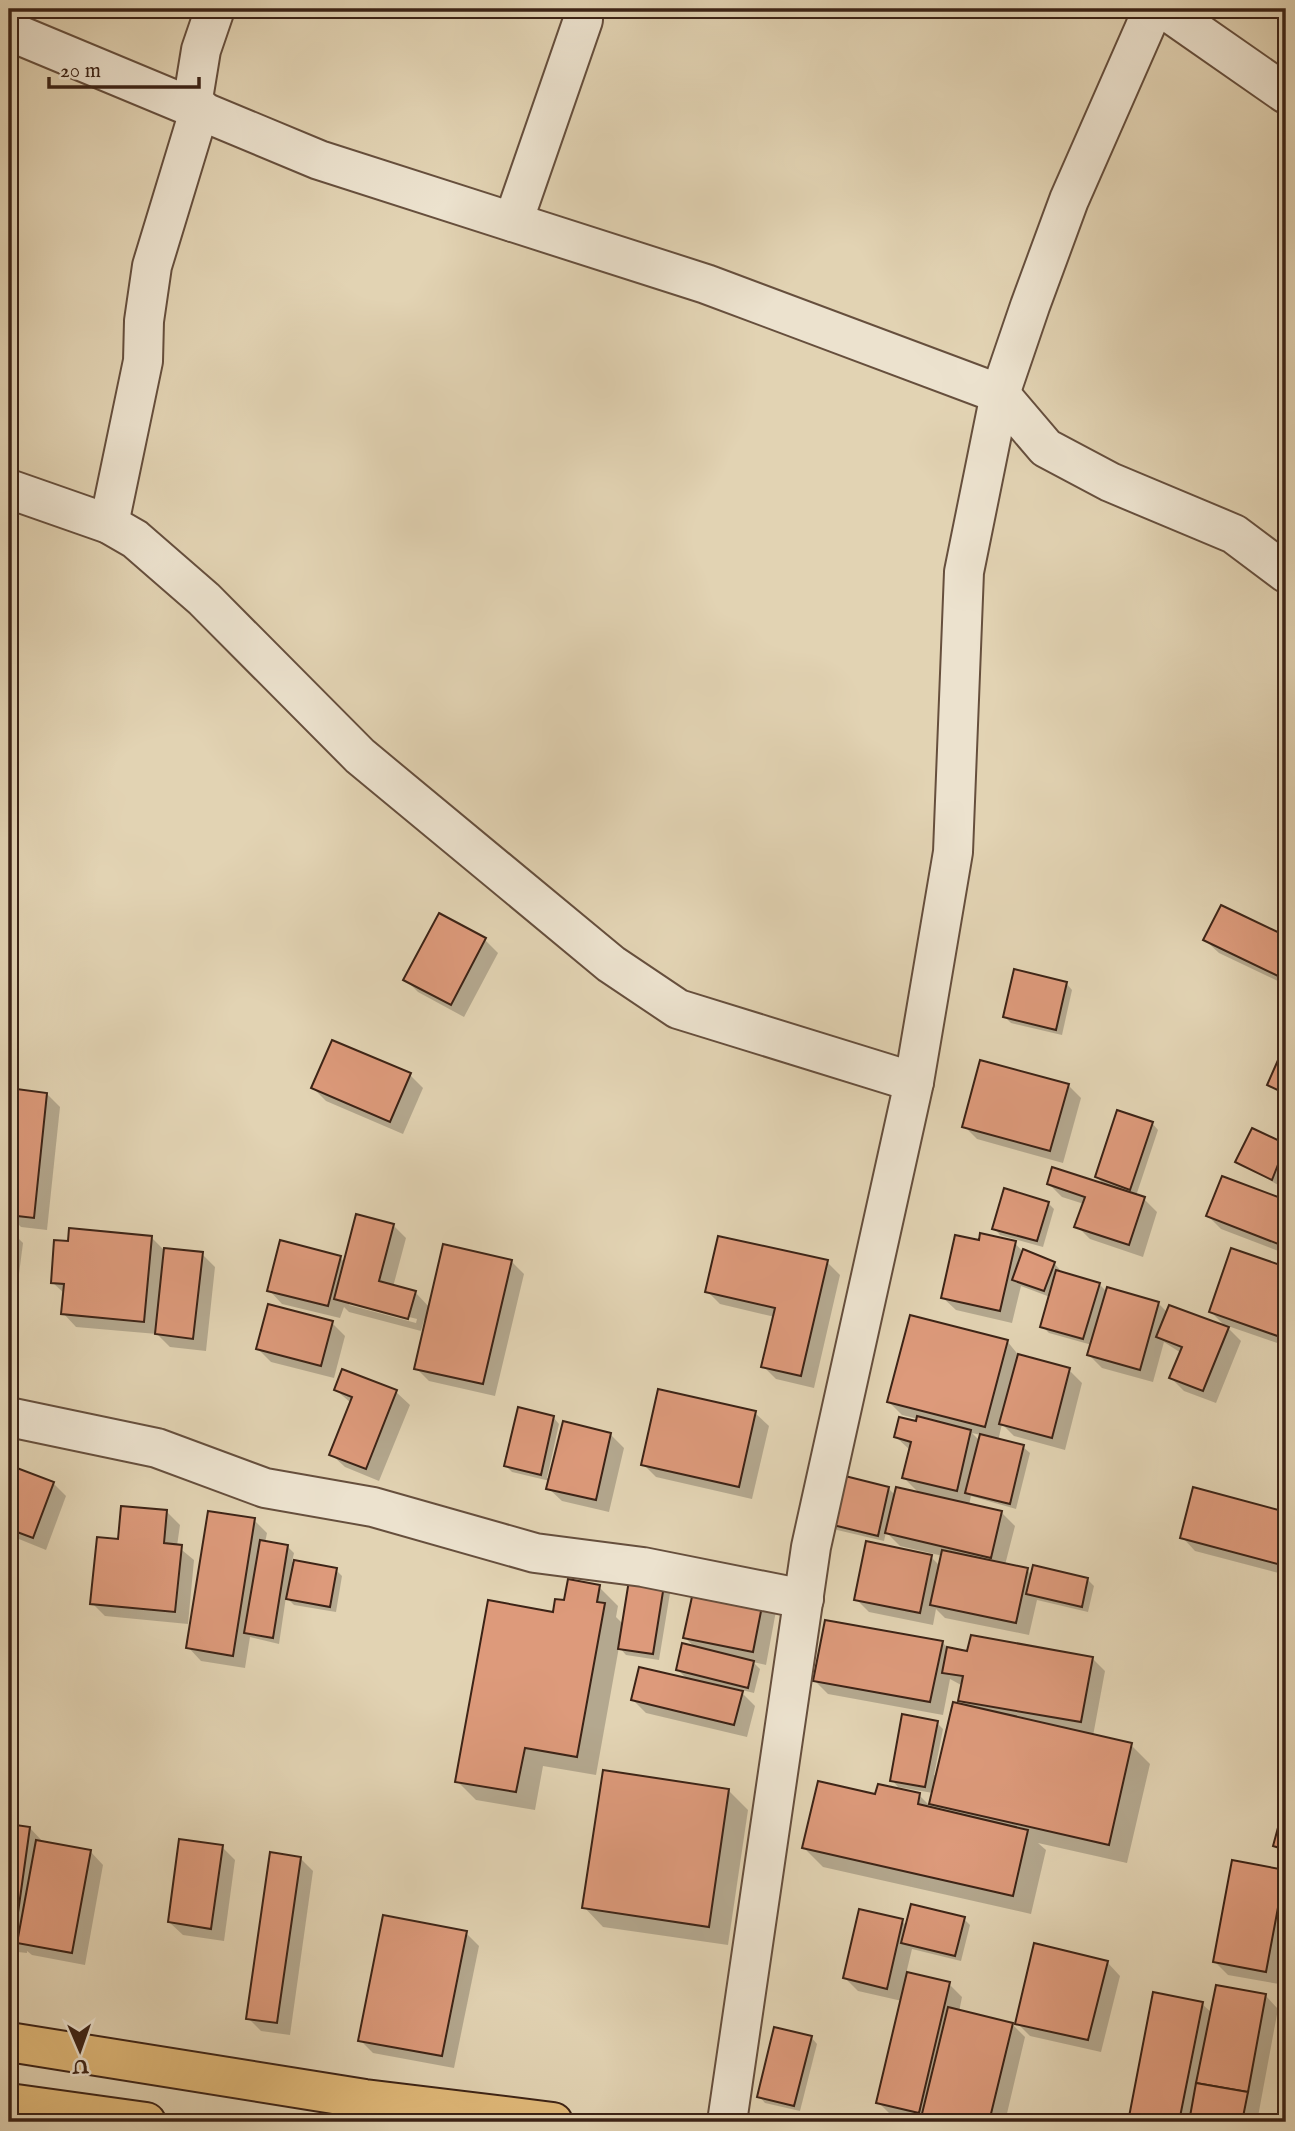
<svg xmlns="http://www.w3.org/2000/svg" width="1295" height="2131" font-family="'IM FELL English',serif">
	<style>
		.shadow { fill: #0003; fill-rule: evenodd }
		.building { fill: #dd9a7b; stroke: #3c2316; stroke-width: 2 }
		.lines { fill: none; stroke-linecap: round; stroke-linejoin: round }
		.street-casing { stroke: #664f3d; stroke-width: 42 }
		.primary-casing { stroke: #3c2316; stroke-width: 42 }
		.street { stroke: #ece2ce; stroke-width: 38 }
		.primary { stroke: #e1ba7a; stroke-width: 38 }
	</style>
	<rect width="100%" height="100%" fill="#e2d3b3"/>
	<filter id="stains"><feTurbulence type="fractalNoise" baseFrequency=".00286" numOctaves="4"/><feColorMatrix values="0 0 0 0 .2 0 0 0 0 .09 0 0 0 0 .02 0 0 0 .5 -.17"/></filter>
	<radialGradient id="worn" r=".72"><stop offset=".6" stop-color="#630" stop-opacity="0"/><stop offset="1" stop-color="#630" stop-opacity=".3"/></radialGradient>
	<g class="shadow">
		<path d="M 1221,907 L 1286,938 L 1286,985 L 1219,953 L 1205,940 Z"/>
		<path d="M 439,915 L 485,940 L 498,953 L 464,1017 L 418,992 L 405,979 Z"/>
		<path d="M 1066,983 L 1072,990 L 1062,1035 L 1011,1023 L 1005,1017 Z"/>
		<path d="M 1286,1047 L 1286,1096 L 1269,1085 Z"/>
		<path d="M 410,1075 L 423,1088 L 403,1134 L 326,1101 L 313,1088 Z"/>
		<path d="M 1068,1085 L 1081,1098 L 1063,1163 L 977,1139 L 964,1126 Z"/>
		<path d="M 9,1090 L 47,1094 L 60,1107 L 47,1230 L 21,1227 L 9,1215 Z"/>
		<path d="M 1152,1123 L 1158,1130 L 1136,1196 L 1144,1199 L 1157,1212 L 1143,1257 L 1090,1239 L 1077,1226 L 1084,1204 L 1062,1197 L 1049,1184 L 1106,1187 L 1097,1177 Z"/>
		<path d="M 1253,1130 L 1286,1146 L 1286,1168 L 1278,1185 L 1237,1161 Z"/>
		<path d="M 1223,1178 L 1286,1202 L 1286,1254 L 1221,1229 L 1208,1216 Z"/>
		<path d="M 1048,1203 L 1054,1209 L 1043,1247 L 1000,1235 L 994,1228 Z"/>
		<path d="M 393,1225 L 406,1238 L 393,1287 L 415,1292 L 430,1308 L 511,1261 L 524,1274 L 495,1396 L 429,1381 L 416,1368 L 427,1321 L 424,1320 L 421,1331 L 349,1312 L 344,1307 L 340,1318 L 282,1304 L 269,1290 L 340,1257 L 345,1263 ZM 349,1302 L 417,1319 L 416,1323 L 349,1305 Z"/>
		<path d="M 9,1229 L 23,1243 L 19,1274 L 9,1273 Z"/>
		<path d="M 151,1237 L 163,1249 L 202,1254 L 215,1267 L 206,1351 L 170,1347 L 157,1334 L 76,1327 L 63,1313 L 65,1294 L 52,1282 L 69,1243 Z"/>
		<path d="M 980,1242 L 1015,1243 L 1023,1252 L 1054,1263 L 1060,1270 L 1059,1273 L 1099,1284 L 1107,1292 L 1158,1303 L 1168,1313 L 1227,1328 L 1211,1312 L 1232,1250 L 1286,1269 L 1286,1346 L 1225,1325 L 1241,1341 L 1216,1403 L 1184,1391 L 1171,1378 L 1181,1353 L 1164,1342 L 1153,1382 L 1102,1368 L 1089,1355 L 1092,1345 L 1049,1333 L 1042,1326 L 1050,1297 L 1021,1286 L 1012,1323 L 956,1310 L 942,1297 Z"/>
		<path d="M 827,1262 L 840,1275 L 814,1388 L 776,1379 L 763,1366 L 775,1317 L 720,1304 L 707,1291 Z"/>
		<path d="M 332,1323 L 345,1336 L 334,1378 L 271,1362 L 258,1349 Z"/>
		<path d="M 1007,1341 L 1020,1357 L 1069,1370 L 1082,1383 L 1065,1450 L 1014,1436 L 1002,1424 L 998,1441 L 1023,1447 L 1030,1453 L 1016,1509 L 971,1496 L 969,1505 L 1002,1513 L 1015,1526 L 1005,1565 L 1027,1570 L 1032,1575 L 1088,1580 L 1094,1586 L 1088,1612 L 1037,1600 L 1029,1635 L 945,1618 L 936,1609 L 933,1625 L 869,1612 L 856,1599 L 931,1557 L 940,1566 L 943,1556 L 900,1546 L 886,1532 L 884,1541 L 837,1530 L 831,1524 L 889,1489 L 896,1496 L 920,1494 L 904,1478 L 911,1451 L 896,1437 L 918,1419 L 902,1415 L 889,1402 ZM 972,1433 L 981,1435 L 980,1441 Z"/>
		<path d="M 343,1371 L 396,1392 L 410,1405 L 379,1481 L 345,1467 L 331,1454 L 351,1403 L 336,1390 Z"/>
		<path d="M 755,1413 L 769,1426 L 752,1499 L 656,1477 L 643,1464 Z"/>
		<path d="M 553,1417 L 559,1424 L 547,1478 L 551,1479 L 611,1435 L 624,1448 L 609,1512 L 562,1501 L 548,1488 L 550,1481 L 512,1472 L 506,1466 Z"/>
		<path d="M 9,1467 L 53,1483 L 66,1496 L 46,1550 L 9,1535 Z"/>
		<path d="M 1194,1489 L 1286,1514 L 1286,1575 L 1195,1551 L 1182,1537 Z"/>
		<path d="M 167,1512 L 180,1525 L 177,1546 L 194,1560 L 188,1624 L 105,1616 L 92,1603 L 120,1541 Z"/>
		<path d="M 254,1520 L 267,1533 L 265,1543 L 287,1546 L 294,1553 L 292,1562 L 336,1570 L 342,1576 L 336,1612 L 294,1605 L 286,1597 L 279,1644 L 250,1637 L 245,1668 L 201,1661 L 188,1647 Z"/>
		<path d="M 631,1576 L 671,1587 L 659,1660 L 626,1655 L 619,1647 L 596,1775 L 543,1766 L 535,1810 L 476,1800 L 457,1781 L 555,1614 L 565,1602 L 599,1587 L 618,1606 L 616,1617 L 624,1625 Z"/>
		<path d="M 696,1585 L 776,1611 L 766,1665 L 753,1662 L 760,1669 L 754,1693 L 738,1689 L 755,1706 L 747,1737 L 646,1713 L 633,1700 L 688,1680 L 678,1670 L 696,1648 L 685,1638 Z"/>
		<path d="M 942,1642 L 949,1649 L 968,1653 L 1092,1658 L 1105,1671 L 1093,1736 L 1131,1745 L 1150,1764 L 1127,1863 L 1038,1843 L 1046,1850 L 1031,1914 L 823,1867 L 804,1848 L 876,1796 L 919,1795 L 930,1806 L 933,1793 L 898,1787 L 892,1780 L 937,1723 L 943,1729 L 934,1775 L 937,1776 L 967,1707 L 960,1700 L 963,1686 L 950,1679 L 943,1715 L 828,1694 L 815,1681 Z"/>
		<path d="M 729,1791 L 748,1810 L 728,1945 L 603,1927 L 584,1907 Z"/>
		<path d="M 1286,1805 L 1286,1857 L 1275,1846 Z"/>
		<path d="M 9,1826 L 30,1828 L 43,1842 L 90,1851 L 103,1865 L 85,1965 L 32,1955 L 27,1951 L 27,1953 L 9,1951 Z"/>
		<path d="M 222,1847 L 235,1860 L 224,1941 L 183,1935 L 169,1922 Z"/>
		<path d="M 300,1858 L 313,1871 L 290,2035 L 261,2031 L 248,2018 Z"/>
		<path d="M 1284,1872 L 1286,1945 L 1279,1984 L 1228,1975 L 1215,1962 Z"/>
		<path d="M 964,1919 L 970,1925 L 961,1961 L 912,1949 L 906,1974 L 949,1984 L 962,1997 L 959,2012 L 1012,2024 L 1025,2037 L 1005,2122 L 919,2122 L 891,2115 L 878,2102 L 902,2001 L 858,1991 L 845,1978 L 902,1921 L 907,1926 Z"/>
		<path d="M 466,1933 L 479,1946 L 454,2068 L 373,2053 L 360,2040 Z"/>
		<path d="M 1107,1962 L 1120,1976 L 1101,2052 L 1030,2036 L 1017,2023 Z"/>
		<path d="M 1154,1994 L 1202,2004 L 1212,2013 L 1265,1995 L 1278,2009 L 1257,2122 L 1130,2122 Z"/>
		<path d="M 811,2037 L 817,2044 L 800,2111 L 765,2103 L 759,2096 Z"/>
	</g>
	<g class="building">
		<path d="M 1221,905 L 1286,936 L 1286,964 L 1280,977 L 1203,940 Z"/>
		<path d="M 439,913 L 486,938 L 451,1005 L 403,980 Z"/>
		<path d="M 1014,969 L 1067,982 L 1056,1030 L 1003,1017 Z"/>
		<path d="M 332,1040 L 411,1073 L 390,1122 L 311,1088 Z"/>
		<path d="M 1286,1042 L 1286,1094 L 1267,1085 Z"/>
		<path d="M 980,1060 L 1069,1084 L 1050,1151 L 962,1127 Z"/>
		<path d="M 9,1088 L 47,1093 L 34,1218 L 9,1215 Z"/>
		<path d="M 1117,1110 L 1153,1122 L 1130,1190 L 1095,1177 Z"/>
		<path d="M 1252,1128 L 1286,1144 L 1272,1180 L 1235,1162 Z"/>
		<path d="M 1052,1167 L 1145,1197 L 1129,1245 L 1074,1227 L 1085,1197 L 1047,1184 Z"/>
		<path d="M 1222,1176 L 1286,1200 L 1286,1247 L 1206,1216 Z"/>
		<path d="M 1004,1188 L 1049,1202 L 1037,1241 L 992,1229 Z"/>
		<path d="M 356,1214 L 394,1224 L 379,1281 L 416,1291 L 408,1319 L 334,1299 Z"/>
		<path d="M 69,1228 L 152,1236 L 144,1322 L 61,1314 L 64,1284 L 51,1283 L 54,1240 L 68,1241 Z"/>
		<path d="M 980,1233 L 1016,1241 L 1000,1311 L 941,1298 L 955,1235 L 979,1240 Z"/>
		<path d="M 718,1236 L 828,1260 L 801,1376 L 761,1367 L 775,1308 L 705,1292 Z"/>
		<path d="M 280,1240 L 341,1256 L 328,1306 L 267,1291 Z"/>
		<path d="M 443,1244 L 512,1260 L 483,1384 L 414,1369 Z"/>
		<path d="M 164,1248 L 203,1252 L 193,1339 L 155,1334 Z"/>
		<path d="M 1231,1248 L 1286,1267 L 1286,1339 L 1209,1312 Z"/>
		<path d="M 1023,1249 L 1055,1262 L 1044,1291 L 1012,1280 Z"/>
		<path d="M 1056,1270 L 1100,1283 L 1083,1339 L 1040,1327 Z"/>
		<path d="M 1107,1287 L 1159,1302 L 1140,1370 L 1087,1355 Z"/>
		<path d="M 268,1304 L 333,1321 L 321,1366 L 256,1349 Z"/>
		<path d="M 1169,1305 L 1229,1327 L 1203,1391 L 1169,1378 L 1182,1347 L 1156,1337 Z"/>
		<path d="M 910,1315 L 1008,1340 L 985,1427 L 887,1402 Z"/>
		<path d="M 1018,1354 L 1070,1368 L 1052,1438 L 999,1424 Z"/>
		<path d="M 342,1369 L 397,1390 L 366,1469 L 329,1455 L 352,1397 L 334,1390 Z"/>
		<path d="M 658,1389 L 756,1411 L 739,1487 L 641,1465 Z"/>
		<path d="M 518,1407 L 554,1416 L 541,1475 L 504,1466 Z"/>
		<path d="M 917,1416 L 971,1430 L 957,1491 L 902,1478 L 911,1442 L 894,1437 L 899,1417 L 916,1421 Z"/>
		<path d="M 563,1421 L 611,1433 L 596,1500 L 546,1489 Z"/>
		<path d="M 980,1434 L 1024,1445 L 1010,1504 L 965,1493 Z"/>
		<path d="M 9,1465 L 54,1482 L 33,1538 L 9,1529 Z"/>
		<path d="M 841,1475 L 889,1487 L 878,1536 L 829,1524 Z"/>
		<path d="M 896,1487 L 1002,1511 L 991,1558 L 885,1533 Z"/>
		<path d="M 1193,1487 L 1286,1512 L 1285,1566 L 1180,1538 Z"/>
		<path d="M 121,1506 L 167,1510 L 164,1543 L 182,1545 L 175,1612 L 90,1604 L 97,1537 L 118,1539 Z"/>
		<path d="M 208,1511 L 255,1518 L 233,1656 L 186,1648 Z"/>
		<path d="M 260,1540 L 288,1545 L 273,1638 L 244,1633 Z"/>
		<path d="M 866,1541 L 932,1555 L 920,1613 L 854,1600 Z"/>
		<path d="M 942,1550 L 1028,1568 L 1016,1623 L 930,1605 Z"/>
		<path d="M 294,1560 L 337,1568 L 330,1607 L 286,1599 Z"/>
		<path d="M 1033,1565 L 1088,1578 L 1082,1607 L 1026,1594 Z"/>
		<path d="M 630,1574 L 665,1579 L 653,1654 L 618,1649 Z"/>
		<path d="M 568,1579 L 600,1585 L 597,1602 L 605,1603 L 577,1757 L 525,1748 L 516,1792 L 455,1782 L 488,1600 L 553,1612 L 555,1599 L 564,1600 Z"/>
		<path d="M 695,1583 L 764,1596 L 753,1652 L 683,1638 Z"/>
		<path d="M 825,1620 L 943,1641 L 930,1702 L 813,1681 Z"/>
		<path d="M 971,1635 L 1093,1657 L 1081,1722 L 958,1701 L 963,1676 L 942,1673 L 947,1647 L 967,1651 Z"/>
		<path d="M 682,1643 L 754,1661 L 748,1688 L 676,1670 Z"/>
		<path d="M 639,1667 L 743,1691 L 734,1725 L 631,1700 Z"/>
		<path d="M 953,1702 L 1132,1743 L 1109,1845 L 929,1804 Z"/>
		<path d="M 902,1714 L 938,1721 L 925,1787 L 890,1781 Z"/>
		<path d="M 603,1770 L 729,1789 L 709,1927 L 582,1908 Z"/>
		<path d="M 818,1781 L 875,1794 L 878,1784 L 920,1793 L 918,1804 L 1028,1830 L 1013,1896 L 802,1848 Z"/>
		<path d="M 1286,1798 L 1286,1850 L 1273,1846 Z"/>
		<path d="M 9,1824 L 30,1827 L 14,1941 L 9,1940 Z"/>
		<path d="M 179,1839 L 223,1845 L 211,1929 L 168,1922 Z"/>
		<path d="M 36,1840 L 91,1850 L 72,1953 L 17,1943 Z"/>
		<path d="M 270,1852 L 301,1857 L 277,2023 L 246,2019 Z"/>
		<path d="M 1232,1860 L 1285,1870 L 1266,1972 L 1213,1962 Z"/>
		<path d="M 911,1904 L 965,1917 L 955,1956 L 901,1943 Z"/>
		<path d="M 859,1909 L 903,1919 L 887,1989 L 843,1978 Z"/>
		<path d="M 383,1915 L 467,1931 L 442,2056 L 358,2041 Z"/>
		<path d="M 1034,1943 L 1108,1961 L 1088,2040 L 1015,2024 Z"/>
		<path d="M 907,1972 L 950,1982 L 919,2113 L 876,2103 Z"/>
		<path d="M 1216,1985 L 1266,1994 L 1248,2092 L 1196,2083 Z"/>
		<path d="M 1153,1992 L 1203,2002 L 1179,2122 L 1128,2122 Z"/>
		<path d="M 948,2007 L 1013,2023 L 989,2122 L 920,2122 Z"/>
		<path d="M 774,2027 L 812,2036 L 794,2106 L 757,2097 Z"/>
		<path d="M 1196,2083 L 1248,2092 L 1242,2122 L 1189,2122 Z"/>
	</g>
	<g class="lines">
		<g class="street-casing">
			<g id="street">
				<path d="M 1164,9 L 1286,94"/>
				<path d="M 9,31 L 319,160 L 706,284 L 1000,394 L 1046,448 L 1110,482 L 1234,534 L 1286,573"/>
				<path d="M 192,105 L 201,50 L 215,9"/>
				<path d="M 513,222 L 583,20"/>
				<path d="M 9,489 L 109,524 L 135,539 L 204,599 L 360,756 L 611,964 L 678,1009 L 914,1082"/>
				<path d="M 109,524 L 143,361 L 144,321 L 152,266 L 200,108"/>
				<path d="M 9,1417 L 157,1448 L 265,1488 L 373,1507 L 535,1553 L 643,1567 L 804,1599"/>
				<path d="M 727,2122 L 811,1547 L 914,1082 L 953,852 L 964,572 L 1000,394 L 1030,306 L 1069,200 L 1153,9"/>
			</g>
		</g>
		<g class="primary-casing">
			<g id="primary">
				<path d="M 9,2042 L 365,2099 L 553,2122"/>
				<path d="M 9,2103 L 146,2122"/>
			</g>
		</g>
		<use href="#street" class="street"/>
		<use href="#primary" class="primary"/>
	</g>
	<rect width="1295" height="2131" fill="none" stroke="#e2d3b3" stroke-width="35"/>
	<rect x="10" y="10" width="1274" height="2110" fill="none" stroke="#3c2316" stroke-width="3.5"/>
	<rect x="18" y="18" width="1260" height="2096" fill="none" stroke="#3c2316" stroke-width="2"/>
	<g transform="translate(80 2050) rotate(178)" stroke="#ece2ce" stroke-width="5" paint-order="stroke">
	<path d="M0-5L12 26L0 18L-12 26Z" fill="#3c2316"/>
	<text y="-10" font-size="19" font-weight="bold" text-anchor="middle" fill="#3c2316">U</text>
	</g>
	<path d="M49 77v10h150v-10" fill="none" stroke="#3c2316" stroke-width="3.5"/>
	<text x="60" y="77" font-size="21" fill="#3c2316" stroke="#ece2ce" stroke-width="5" paint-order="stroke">20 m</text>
	<rect width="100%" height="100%" filter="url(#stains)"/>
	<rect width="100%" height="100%" fill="url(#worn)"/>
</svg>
